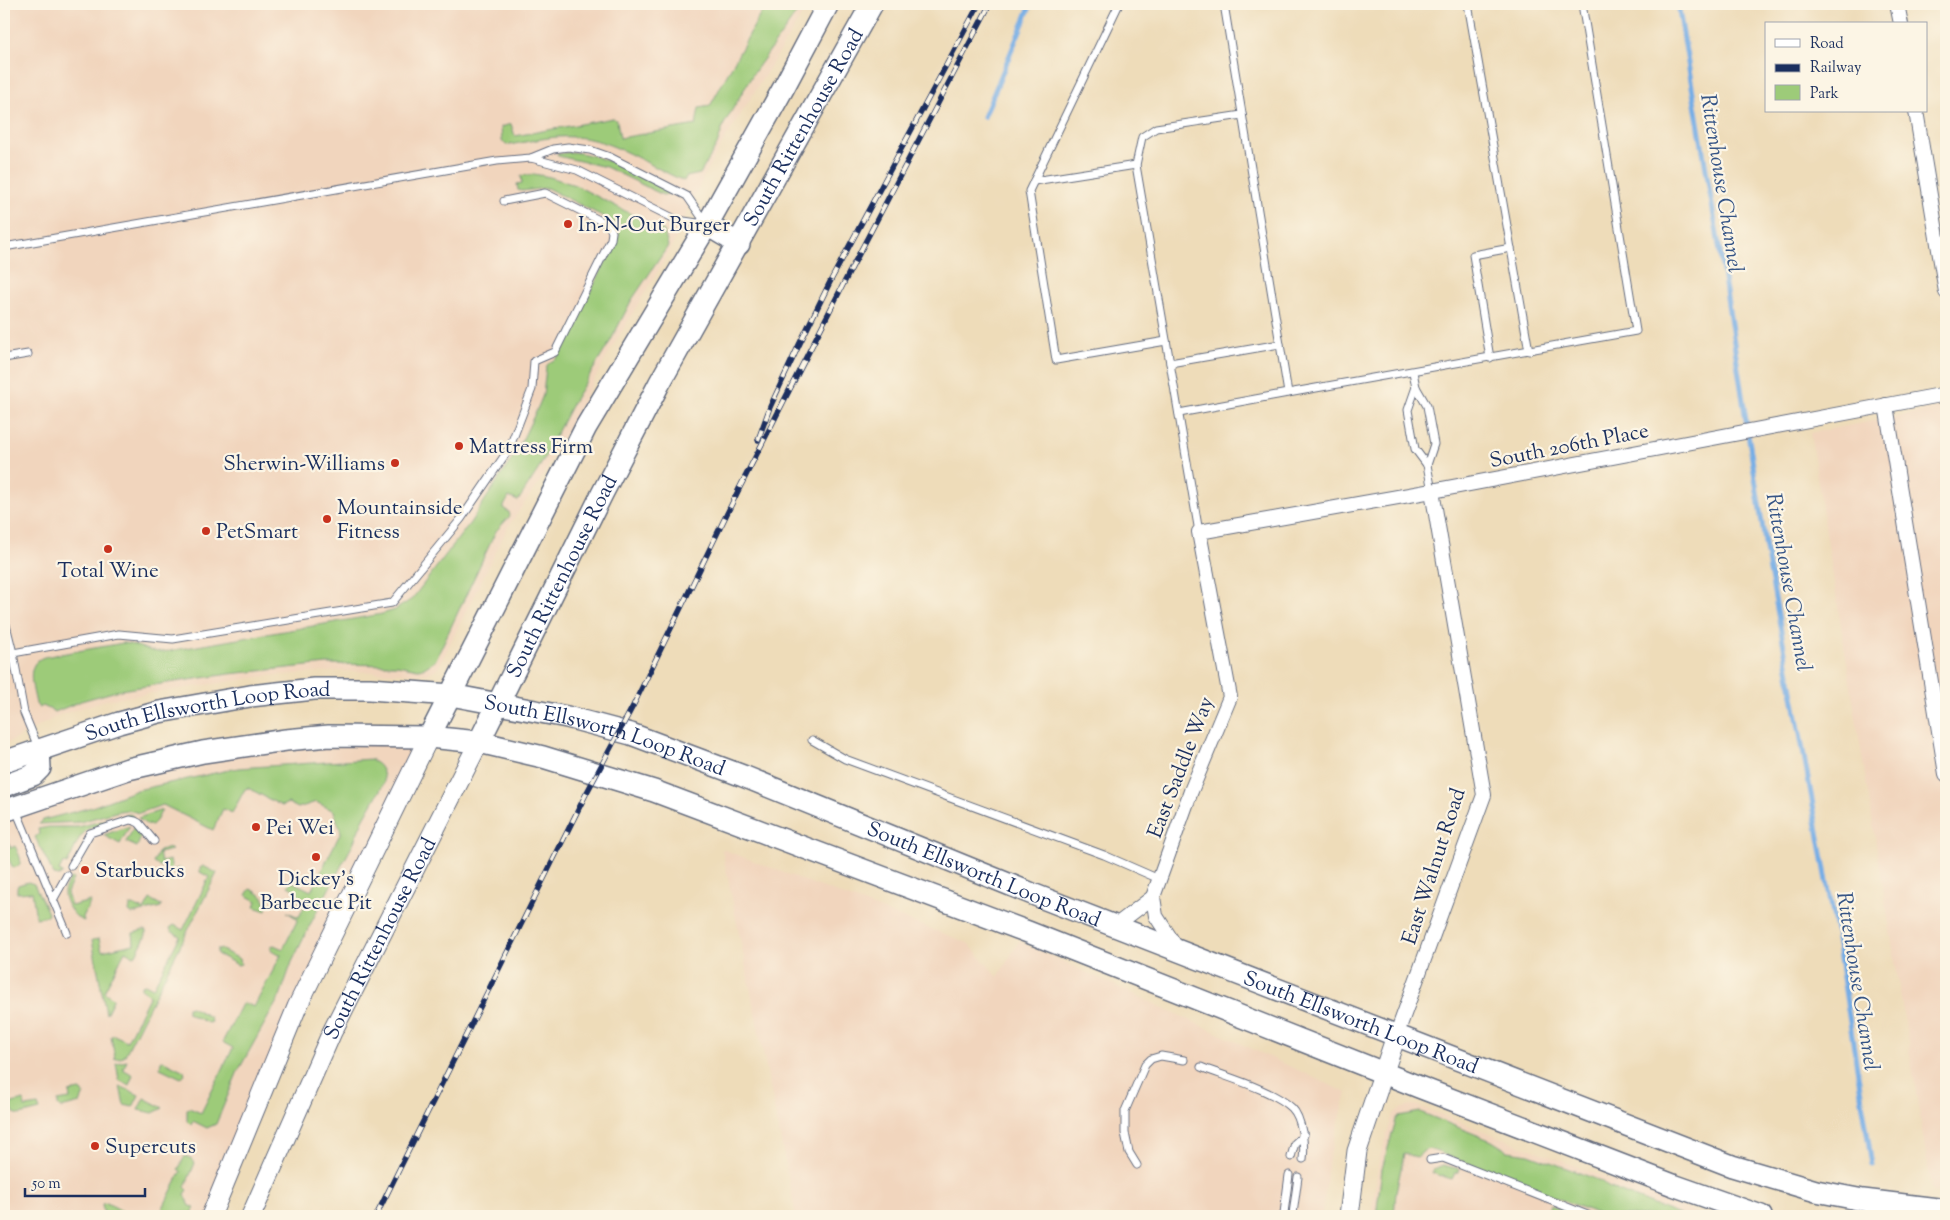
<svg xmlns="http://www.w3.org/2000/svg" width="1950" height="1220" font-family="'Sorts Mill Goudy',serif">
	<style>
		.built { fill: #f1d5bd }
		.green { fill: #9dcb79; stroke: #5c7d6c }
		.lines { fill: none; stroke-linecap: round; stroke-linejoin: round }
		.stream { stroke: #76ade5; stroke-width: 5 }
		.lane-casing { stroke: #656c7e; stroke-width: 9 }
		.street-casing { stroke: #656c7e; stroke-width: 16 }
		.secondary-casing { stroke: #656c7e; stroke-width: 21 }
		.primary-casing { stroke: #656c7e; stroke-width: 24 }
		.lane { stroke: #fff; stroke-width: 7 }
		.street { stroke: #fff; stroke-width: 14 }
		.secondary { stroke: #fff; stroke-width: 19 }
		.primary { stroke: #fff; stroke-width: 21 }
		.rail-casing { stroke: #1b2f5e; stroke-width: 5.5 }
		.rail { stroke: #fcf5e5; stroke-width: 4; stroke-dasharray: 11; stroke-linecap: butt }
		.poi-dot { fill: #c8321e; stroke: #fcf5e5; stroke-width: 2 }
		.labels { text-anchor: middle; stroke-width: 4.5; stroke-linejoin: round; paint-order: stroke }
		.street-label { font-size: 21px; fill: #1b2f5e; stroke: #fcf5e5 }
		.poi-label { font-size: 21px; fill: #1b2f5e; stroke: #fcf5e5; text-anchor: start }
		.water-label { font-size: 22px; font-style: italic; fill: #365586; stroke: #fcf5e5 }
	</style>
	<rect width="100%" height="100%" fill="#fcf5e5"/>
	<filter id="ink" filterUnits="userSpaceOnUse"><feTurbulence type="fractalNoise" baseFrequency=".02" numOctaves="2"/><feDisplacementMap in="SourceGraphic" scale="10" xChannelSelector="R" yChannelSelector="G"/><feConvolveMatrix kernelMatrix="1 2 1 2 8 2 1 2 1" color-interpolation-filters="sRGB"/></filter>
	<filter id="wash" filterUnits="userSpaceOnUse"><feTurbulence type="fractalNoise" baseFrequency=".0096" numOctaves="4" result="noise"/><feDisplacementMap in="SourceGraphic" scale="20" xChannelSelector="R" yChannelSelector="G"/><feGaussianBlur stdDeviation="1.12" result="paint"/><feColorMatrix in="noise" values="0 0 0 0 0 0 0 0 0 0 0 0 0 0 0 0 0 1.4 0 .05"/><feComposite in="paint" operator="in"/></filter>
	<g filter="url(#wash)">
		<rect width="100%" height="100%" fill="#eedcb9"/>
		<g class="built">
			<path d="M 4,4 L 809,4 L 721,146 L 704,176 L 670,251 L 610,351 L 540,481 L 508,527 L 438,668 L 427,674 L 339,671 L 267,676 L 106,700 L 60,715 L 4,745 Z"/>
			<path d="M 1946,407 L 1946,1191 L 1932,1192 L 1810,433 Z"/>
			<path d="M 429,737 L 211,1216 L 4,1216 L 4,811 L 171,759 Z"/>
			<path d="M 722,849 L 968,943 L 998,977 L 1019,941 L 1347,1093 L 1329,1159 L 1322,1216 L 796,1216 Z"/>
			<path d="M 1410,1105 L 1416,1105 L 1705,1216 L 1371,1216 L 1379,1161 L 1390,1124 L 1393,1115 L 1398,1110 Z"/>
		</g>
		<g class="green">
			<path d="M 766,4 L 803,4 L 753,74 L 724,124 L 717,145 L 700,174 L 686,177 L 684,181 L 682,180 C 647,165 613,139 574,137 C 552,135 529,142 508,145 L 502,141 L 501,127 L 511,124 L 515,136 L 613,118 L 617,121 L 620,138 L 696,125 L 699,108 L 710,106 Z"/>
			<path d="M 572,152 C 606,155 637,175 667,191 L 668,194 L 663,195 L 606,167 L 558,156 L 557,154 Z"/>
			<path d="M 534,174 L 550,177 L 575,185 L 664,231 L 668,246 L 631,301 L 610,342 L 572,404 L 538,470 L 518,501 L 509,497 L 503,508 L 509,512 L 510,516 L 496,531 L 435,661 L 424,668 L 418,669 L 397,665 L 327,664 L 229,674 L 120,690 L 81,701 L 55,712 L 43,706 L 39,708 L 36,704 C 33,688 24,664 44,657 L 123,643 C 138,644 149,653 163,652 L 382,614 L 395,610 L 412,599 L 470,523 L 517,451 L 539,405 L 543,395 L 546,367 L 549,363 L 557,358 L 619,235 L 618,226 L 614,222 L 547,188 L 522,191 L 518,190 L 517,184 L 522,183 L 521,176 Z"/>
			<path d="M 372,759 L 372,761 C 381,764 385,774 384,783 L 363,820 L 352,846 L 314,917 L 292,962 L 280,996 L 238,1071 L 216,1124 L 207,1128 L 193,1121 L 191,1125 L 187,1121 L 187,1109 L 189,1108 L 201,1113 L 233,1048 L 224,1043 L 223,1041 L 242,1004 L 244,1003 L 254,1007 L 281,955 L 271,950 L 271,946 L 274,945 L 283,949 L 298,919 L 287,912 L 299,917 L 307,901 L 297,895 L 297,891 L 288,886 L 291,881 L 311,891 L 341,832 L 334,811 L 316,802 L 298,808 L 288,803 L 282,806 L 248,788 L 245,789 L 232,813 L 223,809 L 213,830 L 163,805 L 139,813 L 128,810 L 119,811 L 80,822 L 39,824 L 43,820 L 92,807 L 137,790 L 238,768 Z"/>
			<path d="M 162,810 L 156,821 L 152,825 L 147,825 L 138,818 Z"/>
			<path d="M 130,814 L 134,817 L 124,817 L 88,829 L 80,837 L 67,864 L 63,863 L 59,871 L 63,873 L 59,876 L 54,875 L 35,837 L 39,834 L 38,829 L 49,827 L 78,827 Z"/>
			<path d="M 130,826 L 120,844 L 103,835 Z"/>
			<path d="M 134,827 C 143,832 141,838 137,847 L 126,842 Z"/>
			<path d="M 4,836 L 11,848 L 15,846 C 19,855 26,865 13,868 L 8,858 L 4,859 Z"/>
			<path d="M 169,848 L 172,850 L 159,853 L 161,862 L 170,860 L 172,870 L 180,868 L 177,874 L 153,863 L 159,851 Z"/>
			<path d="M 203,866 L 217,873 L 124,1057 L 115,1059 L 111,1036 L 114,1035 L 127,1041 L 150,995 L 141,989 L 141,985 L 145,984 L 153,988 L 180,936 L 171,931 L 170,928 L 174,925 L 183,930 L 209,877 L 200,872 L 200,868 Z"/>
			<path d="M 71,877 L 73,879 L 67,893 L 71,906 L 91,901 L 83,917 L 84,921 C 75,919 63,902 64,892 C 64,888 68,882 71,877 Z"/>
			<path d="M 28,882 L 34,884 L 48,913 L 47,916 L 36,918 L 32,892 L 17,893 L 17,888 L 18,885 Z"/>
			<path d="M 250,889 C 260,893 268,899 266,911 L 254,907 L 257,901 L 246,895 Z"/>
			<path d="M 150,899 L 161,905 L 161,907 L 132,914 L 129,912 L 130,906 L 133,905 L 144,910 Z"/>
			<path d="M 144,930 L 146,931 L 146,935 L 136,955 L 134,956 L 125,951 L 104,992 L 113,998 L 113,1000 L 106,1014 L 92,940 L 99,939 L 102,951 L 134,944 L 133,933 Z"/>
			<path d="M 217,949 L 220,949 L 240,959 L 241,964 L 238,965 L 217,954 Z"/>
			<path d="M 191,1007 L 210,1017 L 211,1022 L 208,1023 L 187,1013 L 187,1008 Z"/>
			<path d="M 127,1061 L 123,1069 L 133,1075 L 129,1085 L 119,1080 L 116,1063 Z"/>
			<path d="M 161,1061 L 164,1061 L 184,1071 L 185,1074 L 181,1078 L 160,1068 Z"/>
			<path d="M 120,1086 L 139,1095 L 133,1107 L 124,1105 Z"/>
			<path d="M 80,1090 L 82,1091 L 84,1094 L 80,1103 L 61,1108 L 58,1106 L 58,1101 L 70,1099 L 69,1092 Z"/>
			<path d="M 144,1098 L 163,1108 L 153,1113 L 138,1110 Z"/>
			<path d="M 24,1100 L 25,1107 L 38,1105 L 40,1110 L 20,1115 L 14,1113 L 11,1106 L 12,1103 Z"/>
			<path d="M 1420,1112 L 1492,1141 L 1508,1151 L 1529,1154 L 1601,1181 L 1608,1187 L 1682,1216 L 1603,1216 L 1430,1149 L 1425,1150 L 1417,1157 L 1404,1154 L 1396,1192 L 1394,1216 L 1376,1216 L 1382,1169 L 1396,1120 L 1399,1116 Z"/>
			<path d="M 185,1156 L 192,1159 L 195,1163 L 185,1187 L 188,1190 L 185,1194 L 190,1206 L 195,1207 L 191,1216 L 159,1216 L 181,1171 L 178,1170 Z"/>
			<path d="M 1443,1165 L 1459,1169 L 1457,1173 L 1455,1173 L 1452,1179 L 1432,1173 L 1434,1169 Z"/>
			<path d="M 107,1203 L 130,1215 L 129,1216 L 104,1216 L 102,1204 Z"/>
			<path d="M 1550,1205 L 1578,1216 L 1545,1216 Z"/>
		</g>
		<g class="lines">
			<g class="stream">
				<path d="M 1678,4 L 1719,246 L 1766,549 L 1834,919 L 1872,1165"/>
				<path d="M 984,117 L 1031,4"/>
			</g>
		</g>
	</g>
	<g filter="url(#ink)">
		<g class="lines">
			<g class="lane-casing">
				<g id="lane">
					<path d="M 1119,4 L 1029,191 L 1056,360 L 1166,341"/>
					<path d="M 1224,4 L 1288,393 L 1636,331 L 1582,4"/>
					<path d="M 1468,4 L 1529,351"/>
					<path d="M 531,158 L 577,170 L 677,220 L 705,224"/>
					<path d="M 1034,181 L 1136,165"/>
					<path d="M 4,247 L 497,161 L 531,158 L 553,149 L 568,147 L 590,150 L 610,157 L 687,196 L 705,222"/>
					<path d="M 4,358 L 28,354"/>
					<path d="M 1490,358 L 1473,255 L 1511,248"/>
					<path d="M 1170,363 L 1280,344"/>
					<path d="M 1413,372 L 1416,387 L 1427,406 L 1434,444 L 1427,465"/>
					<path d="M 1416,387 L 1408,410 L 1415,449 L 1427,465 L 1432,491"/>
					<path d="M 1179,413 L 1288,393"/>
					<path d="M 1199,532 L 1136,165 L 1142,137 L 1156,128 L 1242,115"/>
					<path d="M 4,617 L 13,653 L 24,713 L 38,747"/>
					<path d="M 13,653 L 119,634 L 173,639 L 392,603 L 461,519 L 509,449 L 532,389 L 534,361 L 555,352 L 611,239 L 612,232 L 609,225 L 545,193 L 504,201"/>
					<path d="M 812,740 L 845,759 L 1104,855 L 1159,879"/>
					<path d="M 16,810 L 67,933"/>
					<path d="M 71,866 L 90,833 L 130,820 L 135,821 L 139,823 L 154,841"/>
					<path d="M 53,900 L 67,875"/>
					<path d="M 1201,1067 C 1226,1077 1273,1090 1292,1108 C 1302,1118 1305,1145 1303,1159"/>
					<path d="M 1291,1157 L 1295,1143 L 1304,1135"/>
					<path d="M 1430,1160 L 1443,1158 L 1590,1216"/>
					<path d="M 1137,1165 L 1129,1152 L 1125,1133 L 1125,1111 L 1145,1065 L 1151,1059 L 1161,1056 L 1184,1060"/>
					<path d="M 1286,1216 L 1284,1213 L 1289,1175"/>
					<path d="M 1291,1216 L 1293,1214 L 1298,1177"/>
				</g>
			</g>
			<g class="street-casing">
				<g id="street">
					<path d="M 1897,4 L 1901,24"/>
					<path d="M 1916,111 L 1946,292"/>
					<path d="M 1886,405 L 1946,774"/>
					<path d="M 1115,926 L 1153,897"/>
					<path d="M 1178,950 L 1156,916 L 1153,897 L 1191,791 L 1230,697 L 1199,532 L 1432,491 L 1946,394"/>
					<path d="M 1396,1036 L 1484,795 L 1432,491"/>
				</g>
			</g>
			<g class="secondary-casing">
				<g id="secondary">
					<path d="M 211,1216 L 297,1007 L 429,737"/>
					<path id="s1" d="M 251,1216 L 332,1032 L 479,742"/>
					<path d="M 1349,1216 L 1357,1151 L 1396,1036"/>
				</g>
			</g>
			<g class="primary-casing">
				<g id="primary">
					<path d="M 707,225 L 739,244"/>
					<path d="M 429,737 L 586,427 L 707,225 L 784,87 L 828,4"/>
					<path id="s2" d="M 479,742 L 602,494 L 659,384 L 872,4"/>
					<path id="s3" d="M 4,762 L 119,723 L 159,712 L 250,696 L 314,689 L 370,689 L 451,695 L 567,717 L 631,734 L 743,776 L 1035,895 L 1732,1166 L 1816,1191 L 1863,1200 L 1946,1210"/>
					<path d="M 4,786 L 33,775 L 40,768 L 39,750"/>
					<path d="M 4,811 L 128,769 L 203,752 L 286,740 L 329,736 L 429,737 L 479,742 L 543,757 L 654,791 L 1028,932 L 1419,1087 L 1673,1185 L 1761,1216"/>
				</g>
			</g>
			<use href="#lane" class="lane"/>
			<use href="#street" class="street"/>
			<use href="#secondary" class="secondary"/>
			<use href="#primary" class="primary"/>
			<g class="rail-casing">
				<g id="rail">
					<path d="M 758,440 L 770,407 L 799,345 L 831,280 L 979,4"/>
					<path d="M 376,1216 L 585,796 L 633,706 L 739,489 L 849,273 L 990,4"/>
				</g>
			</g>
			<use href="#rail" class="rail"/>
		</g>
	</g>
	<g class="poi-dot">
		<circle cx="568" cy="224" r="5"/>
		<circle cx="459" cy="446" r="5"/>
		<circle cx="395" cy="463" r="5"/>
		<circle cx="327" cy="519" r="5"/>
		<circle cx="206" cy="531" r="5"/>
		<circle cx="108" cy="549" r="5"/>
		<circle cx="256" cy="827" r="5"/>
		<circle cx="316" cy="857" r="5"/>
		<circle cx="85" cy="870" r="5"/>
		<circle cx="95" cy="1146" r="5"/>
	</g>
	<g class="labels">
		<g class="street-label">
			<text dy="7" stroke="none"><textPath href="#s2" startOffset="695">South Rittenhouse Road</textPath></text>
			<text transform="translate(1569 445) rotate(-11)" y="7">South 206th Place</text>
			<text dy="7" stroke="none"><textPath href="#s2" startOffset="185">South Rittenhouse Road</textPath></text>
			<text dy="7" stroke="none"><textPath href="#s3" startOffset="211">South Ellsworth Loop Road</textPath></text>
			<text dy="7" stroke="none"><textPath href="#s3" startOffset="616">South Ellsworth Loop Road</textPath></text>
			<text transform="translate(1180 767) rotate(-69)" y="7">East Saddle Way</text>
			<text transform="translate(1433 866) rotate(-72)" y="7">East Walnut Road</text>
			<text dy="7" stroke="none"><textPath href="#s3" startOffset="1021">South Ellsworth Loop Road</textPath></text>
			<text dy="7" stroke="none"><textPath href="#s1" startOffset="306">South Rittenhouse Road</textPath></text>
			<text dy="7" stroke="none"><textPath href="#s3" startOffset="1426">South Ellsworth Loop Road</textPath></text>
		</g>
		<g class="poi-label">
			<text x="578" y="231">In-N-Out Burger</text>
			<text x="469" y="453">Mattress Firm</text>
			<text x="385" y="470" text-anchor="end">Sherwin-Williams</text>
			<text x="337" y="514">Mountainside<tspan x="337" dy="24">Fitness</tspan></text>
			<text x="216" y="538">PetSmart</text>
			<text x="108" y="577" text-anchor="middle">Total Wine</text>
			<text x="266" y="834">Pei Wei</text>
			<text x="95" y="877">Starbucks</text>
			<text x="316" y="885" text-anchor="middle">Dickey's<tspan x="316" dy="24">Barbecue Pit</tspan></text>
			<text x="105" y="1153">Supercuts</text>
		</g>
		<g class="water-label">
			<text transform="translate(1723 183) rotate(81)" y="8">Rittenhouse Channel</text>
			<text transform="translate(1790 582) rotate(80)" y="8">Rittenhouse Channel</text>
			<text transform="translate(1859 981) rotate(81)" y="8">Rittenhouse Channel</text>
		</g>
	</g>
	<rect width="1950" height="1220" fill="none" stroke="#fcf5e5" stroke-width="20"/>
	<rect x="1765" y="22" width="162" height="90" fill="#fcf5e5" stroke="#a2a6af"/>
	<rect x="1775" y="39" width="25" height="8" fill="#ffffff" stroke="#a2a6af"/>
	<text x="1810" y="48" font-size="15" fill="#1b2f5e">Road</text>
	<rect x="1775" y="64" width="25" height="8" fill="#1b2f5e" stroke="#a2a6af"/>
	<text x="1810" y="72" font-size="15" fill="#1b2f5e">Railway</text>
	<rect x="1775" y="85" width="25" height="15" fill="#9dcb79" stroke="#a2a6af"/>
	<text x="1810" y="98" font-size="15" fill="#1b2f5e">Park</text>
	<path d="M25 1188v8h120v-8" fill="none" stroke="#1b2f5e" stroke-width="2.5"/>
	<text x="32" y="1188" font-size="15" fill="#1b2f5e" stroke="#fcf5e5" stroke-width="4" paint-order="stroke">50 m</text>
</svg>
